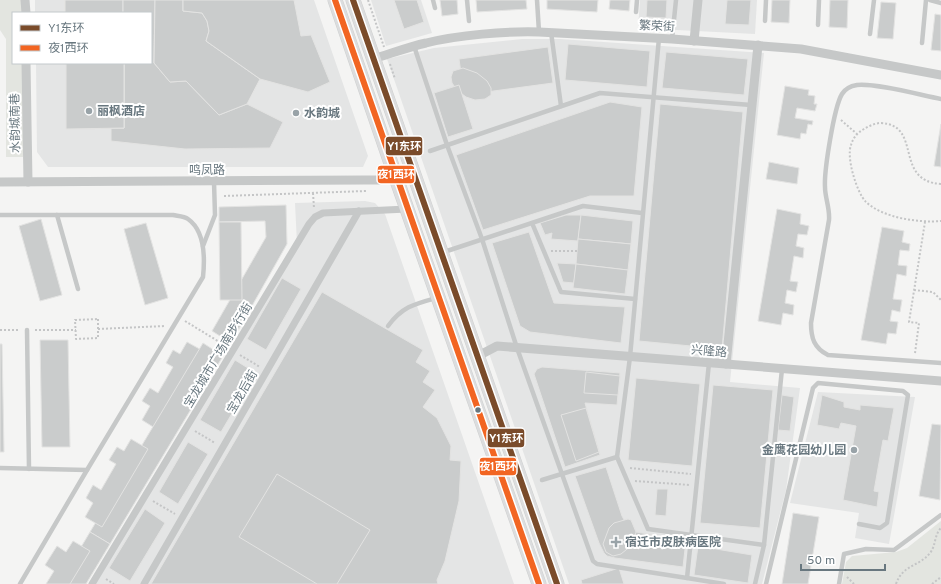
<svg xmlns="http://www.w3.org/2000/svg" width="941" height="584" font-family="Overpass,'Noto Sans SC',sans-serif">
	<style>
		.built { fill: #e4e5e5 }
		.green { fill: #e3e5e0 }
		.building { fill: #cacccc; stroke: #e3e3e2 }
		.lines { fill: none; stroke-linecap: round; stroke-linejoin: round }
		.primary-casing { stroke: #cfd0d0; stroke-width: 15 }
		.path { stroke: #c4c5c6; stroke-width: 2; stroke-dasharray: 2 2; stroke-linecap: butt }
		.service { stroke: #c6c8c8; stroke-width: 4.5 }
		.pedestrian { stroke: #c6c8c8; stroke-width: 7 }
		.minor { stroke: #c6c8c8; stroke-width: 9 }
		.primary { stroke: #dcddde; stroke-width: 14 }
		.bus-1-casing { stroke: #fff; stroke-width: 9 }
		.bus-2-casing { stroke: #fff; stroke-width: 9 }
		.bus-1 { stroke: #7a4b2a; stroke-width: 6 }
		.bus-2 { stroke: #f26522; stroke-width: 6 }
		.poi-dot { fill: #99a3a8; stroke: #fff; stroke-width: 1.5 }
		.bus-dot { fill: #68777f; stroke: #fff; stroke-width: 1.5 }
		.labels { text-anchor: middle; stroke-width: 4; stroke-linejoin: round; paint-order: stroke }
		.street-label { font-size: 12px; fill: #68777f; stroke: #fff }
		.poi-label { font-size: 12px; font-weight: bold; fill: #68777f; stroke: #fff; text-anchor: start }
		.line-badge { stroke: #fff; stroke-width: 1.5 }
		.badge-label { font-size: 11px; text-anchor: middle; font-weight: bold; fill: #fff }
	</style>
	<rect width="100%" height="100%" fill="#f4f4f3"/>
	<g class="built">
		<path d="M 35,0 L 314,0 L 368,156 L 363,167 L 48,167 L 37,152 L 36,63 L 151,63 L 151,13 L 35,13 Z"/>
		<path d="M 371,0 L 421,0 L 432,33 L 386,46 Z"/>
		<path d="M 640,0 L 757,0 L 755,34 L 638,28 Z"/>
		<path d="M 522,39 L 560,39 L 764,53 L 730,382 L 800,388 L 786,490 L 762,584 L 569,584 L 387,59 L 434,48 Z"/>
		<path d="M 365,201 L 375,203 L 385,214 L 514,584 L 89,584 L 297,244 L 295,203 Z"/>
		<path d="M 818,392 L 915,397 L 889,544 L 855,538 L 859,513 L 790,503 Z"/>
	</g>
	<g class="green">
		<path d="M 0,0 L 22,0 L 22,13 L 13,13 L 13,63 L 23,63 L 23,157 L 6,157 L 6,39 L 0,30 Z"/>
		<path d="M 941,521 L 941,584 L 842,584 L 846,562 L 852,556 L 896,552 L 907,548 Z"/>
	</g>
	<g class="building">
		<rect x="65" y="0" width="58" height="13"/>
		<rect x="65" y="0" width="58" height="13"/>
		<path d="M 123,0 L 155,0 L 154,63 L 170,82 L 186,81 L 219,115 L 247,104 L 283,122 L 270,148 L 185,149 L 111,141 L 111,128 L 124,128 L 124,63 L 151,63 L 151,13 L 123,13 Z"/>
		<path d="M 155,0 L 183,0 L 183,11 L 202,13 L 207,21 L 209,31 L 206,41 L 260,79 L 247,104 L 219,115 L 186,81 L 170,82 L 154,63 Z"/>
		<path d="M 183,0 L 294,0 L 301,36 L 311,35 L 330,82 L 308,92 L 260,79 L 206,41 L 209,31 L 207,21 L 202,13 L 183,11 Z"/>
		<path d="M 394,0 L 417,0 L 424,22 L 404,29 Z"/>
		<path d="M 440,0 L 457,0 L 458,14 L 442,16 Z"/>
		<path d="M 476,0 L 526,0 L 527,9 L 477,12 Z"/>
		<path d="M 547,0 L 598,0 L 597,12 L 547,9 Z"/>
		<path d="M 610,0 L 630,0 L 629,11 L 609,9 Z"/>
		<path d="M 647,0 L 667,0 L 666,18 L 646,17 Z"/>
		<path d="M 727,0 L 751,0 L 749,25 L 725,24 Z"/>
		<path d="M 772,0 L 790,0 L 789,23 L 771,22 Z"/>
		<path d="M 830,0 L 848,0 L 847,28 L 829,27 Z"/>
		<path d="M 881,2 L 896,3 L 893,39 L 877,38 Z"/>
		<path d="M 935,14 L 941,15 L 941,51 L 931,50 Z"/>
		<path d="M 568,44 L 650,51 L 647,87 L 565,80 Z"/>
		<path d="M 548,47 L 553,83 L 464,95 L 459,59 Z"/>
		<path d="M 666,52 L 748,59 L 744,95 L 662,88 Z"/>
		<path d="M 66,63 L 124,63 L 124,128 L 66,129 Z"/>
		<path d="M 66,63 L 124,63 L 124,128 L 66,129 Z"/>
		<path d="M 463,68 L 477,73 L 487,81 L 491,88 L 491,95 L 485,99 L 475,100 L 466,97 L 457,90 L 452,83 L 451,77 L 453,71 Z"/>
		<path d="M 459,85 L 473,129 L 448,137 L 434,93 Z"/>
		<path d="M 785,86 L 809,90 L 808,95 L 815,96 L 814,104 L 817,104 L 815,111 L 797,108 L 795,118 L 813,121 L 812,125 L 808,124 L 806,134 L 801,133 L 800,139 L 777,135 Z"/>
		<path d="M 610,102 L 642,107 L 634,196 L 590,196 L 483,230 L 456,155 Z"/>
		<path d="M 660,104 L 743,112 L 722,349 L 639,341 Z"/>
		<path d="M 941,124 L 941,167 L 934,166 Z"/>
		<path d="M 769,162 L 799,168 L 797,184 L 766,179 Z"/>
		<path d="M 286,205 L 287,244 L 231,343 L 212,331 L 266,237 L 265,221 L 219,222 L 219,207 Z"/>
		<path d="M 777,209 L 801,214 L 800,224 L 809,226 L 807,235 L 798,234 L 796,246 L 804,248 L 803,258 L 794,256 L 790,281 L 798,282 L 796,292 L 787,290 L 785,303 L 794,305 L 793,315 L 783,313 L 781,325 L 758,321 Z"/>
		<path d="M 566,215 L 581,215 L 578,241 L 551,239 L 552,233 L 545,235 L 540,223 Z"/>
		<path d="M 581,215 L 633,221 L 631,244 L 578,239 Z"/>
		<path d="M 41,219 L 62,295 L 40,301 L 19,226 Z"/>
		<path d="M 219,222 L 241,222 L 242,300 L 220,300 Z"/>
		<path d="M 146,223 L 168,298 L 145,305 L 124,229 Z"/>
		<path d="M 882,227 L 904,231 L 902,242 L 910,244 L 909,251 L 900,250 L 898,265 L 907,266 L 906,276 L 897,274 L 893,299 L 902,300 L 900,312 L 892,310 L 890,321 L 898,322 L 896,334 L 888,333 L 886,344 L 861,340 Z"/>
		<path d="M 529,232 L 554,303 L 625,307 L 621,343 L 530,332 L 520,326 L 492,243 Z"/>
		<path d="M 578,239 L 631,244 L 628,270 L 576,264 Z"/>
		<path d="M 557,263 L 576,264 L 574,283 L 563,282 Z"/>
		<path d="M 576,264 L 628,270 L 625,294 L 573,288 Z"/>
		<path d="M 282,278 L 301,289 L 266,350 L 247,339 Z"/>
		<path d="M 322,292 L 423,350 L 416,362 L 430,371 L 423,382 L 435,390 L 423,407 L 437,418 L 451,446 L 450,460 L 461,461 L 459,501 L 445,561 L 437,580 L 438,584 L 151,584 Z"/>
		<path d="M 40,340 L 68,340 L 70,447 L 42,447 Z"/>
		<path d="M 187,342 L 205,352 L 158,430 L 142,420 L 150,406 L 142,401 L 150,388 L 158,393 L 173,367 L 166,363 L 173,350 L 180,354 Z"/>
		<path d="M 203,343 L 223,356 L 110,544 L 90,532 Z"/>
		<path d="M 0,344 L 2,344 L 4,452 L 0,452 Z"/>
		<path d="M 235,360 L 256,373 L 221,432 L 200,420 Z"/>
		<path d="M 542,367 L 620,373 L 617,405 L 585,403 L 600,455 L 565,467 L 534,374 L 537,369 Z"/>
		<path d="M 586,372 L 620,376 L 618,395 L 584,393 Z"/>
		<path d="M 636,378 L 700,384 L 692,466 L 628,460 Z"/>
		<path d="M 713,385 L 773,390 L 760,528 L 700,523 Z"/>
		<path d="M 782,395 L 794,397 L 790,431 L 778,430 Z"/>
		<path d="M 822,395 L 844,402 L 844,407 L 860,410 L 860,405 L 894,408 L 888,441 L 883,440 L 874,491 L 879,492 L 877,507 L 843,500 L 856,426 L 841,423 L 839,429 L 817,425 Z"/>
		<path d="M 586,408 L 599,452 L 576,461 L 561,415 Z"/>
		<path d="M 932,424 L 941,425 L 940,500 L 919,496 Z"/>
		<path d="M 131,439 L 148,449 L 102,527 L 85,517 L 93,503 L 86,498 L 93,485 L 101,490 L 116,464 L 109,460 L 117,447 L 124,451 Z"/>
		<path d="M 188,442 L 208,454 L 178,504 L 159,492 Z"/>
		<path d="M 606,467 L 622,516 L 630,531 L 686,540 L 683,567 L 615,558 L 607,556 L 604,553 L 599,543 L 575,476 Z"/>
		<path d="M 277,474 L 370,530 L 337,584 L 317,584 L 239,537 Z"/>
		<path d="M 657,489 L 668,489 L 666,516 L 655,515 Z"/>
		<path d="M 145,509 L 165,523 L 130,581 L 109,568 Z"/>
		<path d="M 793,513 L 819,517 L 808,584 L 782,584 Z"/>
		<path d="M 628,519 L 631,520 L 636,532 L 632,545 L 621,554 L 613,556 L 606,552 L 603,544 L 609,528 L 614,523 Z"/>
		<path d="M 90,532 L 110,544 L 86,584 L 59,584 Z"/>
		<path d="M 73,541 L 90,551 L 70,584 L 46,584 L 54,571 L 45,565 L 57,546 L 66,552 Z"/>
		<path d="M 698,546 L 752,555 L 748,583 L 694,575 Z"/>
		<path d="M 619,568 L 624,584 L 582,584 L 581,580 Z"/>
	</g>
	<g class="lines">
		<g class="primary-casing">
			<g id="primary">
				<path d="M 335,0 L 395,175 L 539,584"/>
				<path d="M 353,0 L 557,584"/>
			</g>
		</g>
		<g class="path">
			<path d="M 368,0 L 384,47"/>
			<path d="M 390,64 L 395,79"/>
			<path d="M 841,120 L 857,134"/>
			<path d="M 941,184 C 893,181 923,125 881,123 C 875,123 869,126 864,129 C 857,133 853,138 851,145 C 846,158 857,193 866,202 C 883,218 919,223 941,221"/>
			<path d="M 313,193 L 314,208"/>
			<path d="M 224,196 L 366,191"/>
			<path d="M 551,251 L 577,251"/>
			<path d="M 914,290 L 933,292 L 941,300"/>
			<path d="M 98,319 L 98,338 L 76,339 L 75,320 Z"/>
			<path d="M 185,321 L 226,346"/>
			<path d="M 98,329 L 165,326"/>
			<path d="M 0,330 L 20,330"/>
			<path d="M 35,330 L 76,330"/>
			<path d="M 915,353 L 919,323 L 909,322 L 925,222"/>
			<path d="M 240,355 L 260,367"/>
			<path d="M 195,431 L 215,443"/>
			<path d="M 630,468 L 691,474"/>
			<path d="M 635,481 L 690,485"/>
			<path d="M 153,501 L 175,514"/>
			<path d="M 847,577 L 854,584"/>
			<path d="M 106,579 L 114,584"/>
			<path d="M 896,584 C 903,564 919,567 930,553 C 936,546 934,535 941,528"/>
			<path d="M 932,584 L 941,577"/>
		</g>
		<g class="service">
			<path d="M 433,0 L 435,8"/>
			<path d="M 467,0 L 469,21"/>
			<path d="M 537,0 L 539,32"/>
			<path d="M 930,0 L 941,3"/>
			<path d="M 636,12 L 637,0"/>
			<path d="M 765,21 L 766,0"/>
			<path d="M 818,25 L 819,0"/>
			<path d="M 551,32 L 561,106"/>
			<path d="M 870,34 L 874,0"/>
			<path d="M 659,38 L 630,357 L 617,457 L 648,529 L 764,545 L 755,584"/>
			<path d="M 672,39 L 676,0"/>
			<path d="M 922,43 L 926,0"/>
			<path d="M 414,46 L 447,145 L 482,239 L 517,348 L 593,561 L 597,564 L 687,578 L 709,363"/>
			<path d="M 941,99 C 920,95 877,83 857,85 C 851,86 845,89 842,94 C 834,107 824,171 825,187 C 825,198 830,208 829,220 L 811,323 C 811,338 814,348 828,355 L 941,363"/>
			<path d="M 430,151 L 600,93 L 751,105"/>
			<path d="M 0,215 L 173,215 C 177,216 184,216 188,219 C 205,231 205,258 203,277 L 87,470 L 0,468"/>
			<path d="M 57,215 L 78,289"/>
			<path d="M 532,223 L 561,292 L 635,299"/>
			<path d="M 203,246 L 215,215 L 214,182"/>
			<path d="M 444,252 L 583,206 L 642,213"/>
			<path d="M 388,326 C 402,307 414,304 436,298"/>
			<path d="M 27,330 L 29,469"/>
			<path d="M 542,480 L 617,457"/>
			<path d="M 764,545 L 782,369"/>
			<path d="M 687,578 L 724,584"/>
			<path d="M 20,584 L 87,470"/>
			<path d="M 766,584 L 813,388 L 818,383 L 903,391 L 908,395 L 887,523 L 880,528 L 859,524"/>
			<path d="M 839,584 L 844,554 L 866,549 L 894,550 L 941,515"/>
		</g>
		<g class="pedestrian">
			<path d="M 92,584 L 309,224 L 315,217 L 323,213 L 407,209"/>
			<path d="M 144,584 L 359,211"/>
		</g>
		<g class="minor">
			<path d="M 25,0 L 26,13"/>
			<path d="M 694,41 L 698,0"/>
			<path d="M 373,59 C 390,54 408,47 426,43 C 458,35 506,31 539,32 L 672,39 L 801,49 L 941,75"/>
			<path d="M 26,63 L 28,182"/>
			<path d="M 0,182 L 366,180 L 379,180 L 413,171"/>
			<path d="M 478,356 L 497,346 L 941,381"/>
			<path d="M 726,364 L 758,45"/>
		</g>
		<use href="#primary" class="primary"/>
		<g class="bus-1-casing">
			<path id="bus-1" d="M 353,0 L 557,584"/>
		</g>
		<g class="bus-2-casing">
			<path id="bus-2" d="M 335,0 L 539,584"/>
		</g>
		<use href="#bus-1" class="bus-1"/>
		<use href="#bus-2" class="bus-2"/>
	</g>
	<g class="poi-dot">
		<circle cx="89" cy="111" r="4"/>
		<circle cx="296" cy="113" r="4"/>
		<circle cx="854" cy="450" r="4"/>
		<path d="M614 536h4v4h4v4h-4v4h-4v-4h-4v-4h4z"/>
	</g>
	<circle class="bus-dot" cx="478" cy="410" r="3.5"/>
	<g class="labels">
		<g class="street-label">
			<text transform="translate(657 26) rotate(3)" y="4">繁荣街</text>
			<text transform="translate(15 123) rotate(-91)" y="4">水韵城南巷</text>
			<text x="207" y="174">鸣凤路</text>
			<text transform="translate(709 351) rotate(5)" y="4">兴隆路</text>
			<text transform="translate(218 355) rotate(-59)" y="4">宝龙城市广场南步行街</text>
			<text transform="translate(242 392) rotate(-60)" y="4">宝龙后街</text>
		</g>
		<g class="poi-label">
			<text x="97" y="115">丽枫酒店</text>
			<text x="304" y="117">水韵城</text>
			<text x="846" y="454" text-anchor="end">金鹰花园幼儿园</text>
			<text x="625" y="546">宿迁市皮肤病医院</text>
		</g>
	</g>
	<g class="line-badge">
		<rect x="385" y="136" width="38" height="20" rx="4" fill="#7a4b2a"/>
		<rect x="377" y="165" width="38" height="19" rx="4" fill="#f26522"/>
		<rect x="487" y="428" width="38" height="20" rx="4" fill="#7a4b2a"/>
		<rect x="479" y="457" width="38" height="19" rx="4" fill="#f26522"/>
	</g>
	<g class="badge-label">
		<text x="404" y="150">Y1东环</text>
		<text x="396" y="178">夜1西环</text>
		<text x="506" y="442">Y1东环</text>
		<text x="498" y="470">夜1西环</text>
	</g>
	<rect x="12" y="12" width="140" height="52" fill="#ffffff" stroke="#c3c9cc"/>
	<rect x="20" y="25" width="20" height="6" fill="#7a4b2a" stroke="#c3c9cc"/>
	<text x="48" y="32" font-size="12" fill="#68777f">Y1东环</text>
	<rect x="20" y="45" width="20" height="6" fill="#f26522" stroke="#c3c9cc"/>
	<text x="48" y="52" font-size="12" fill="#68777f">夜1西环</text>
	<path d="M801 564v6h84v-6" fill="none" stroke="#68777f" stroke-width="2"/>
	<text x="807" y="564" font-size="12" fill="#68777f" stroke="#ffffff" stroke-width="3" paint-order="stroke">50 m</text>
</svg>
